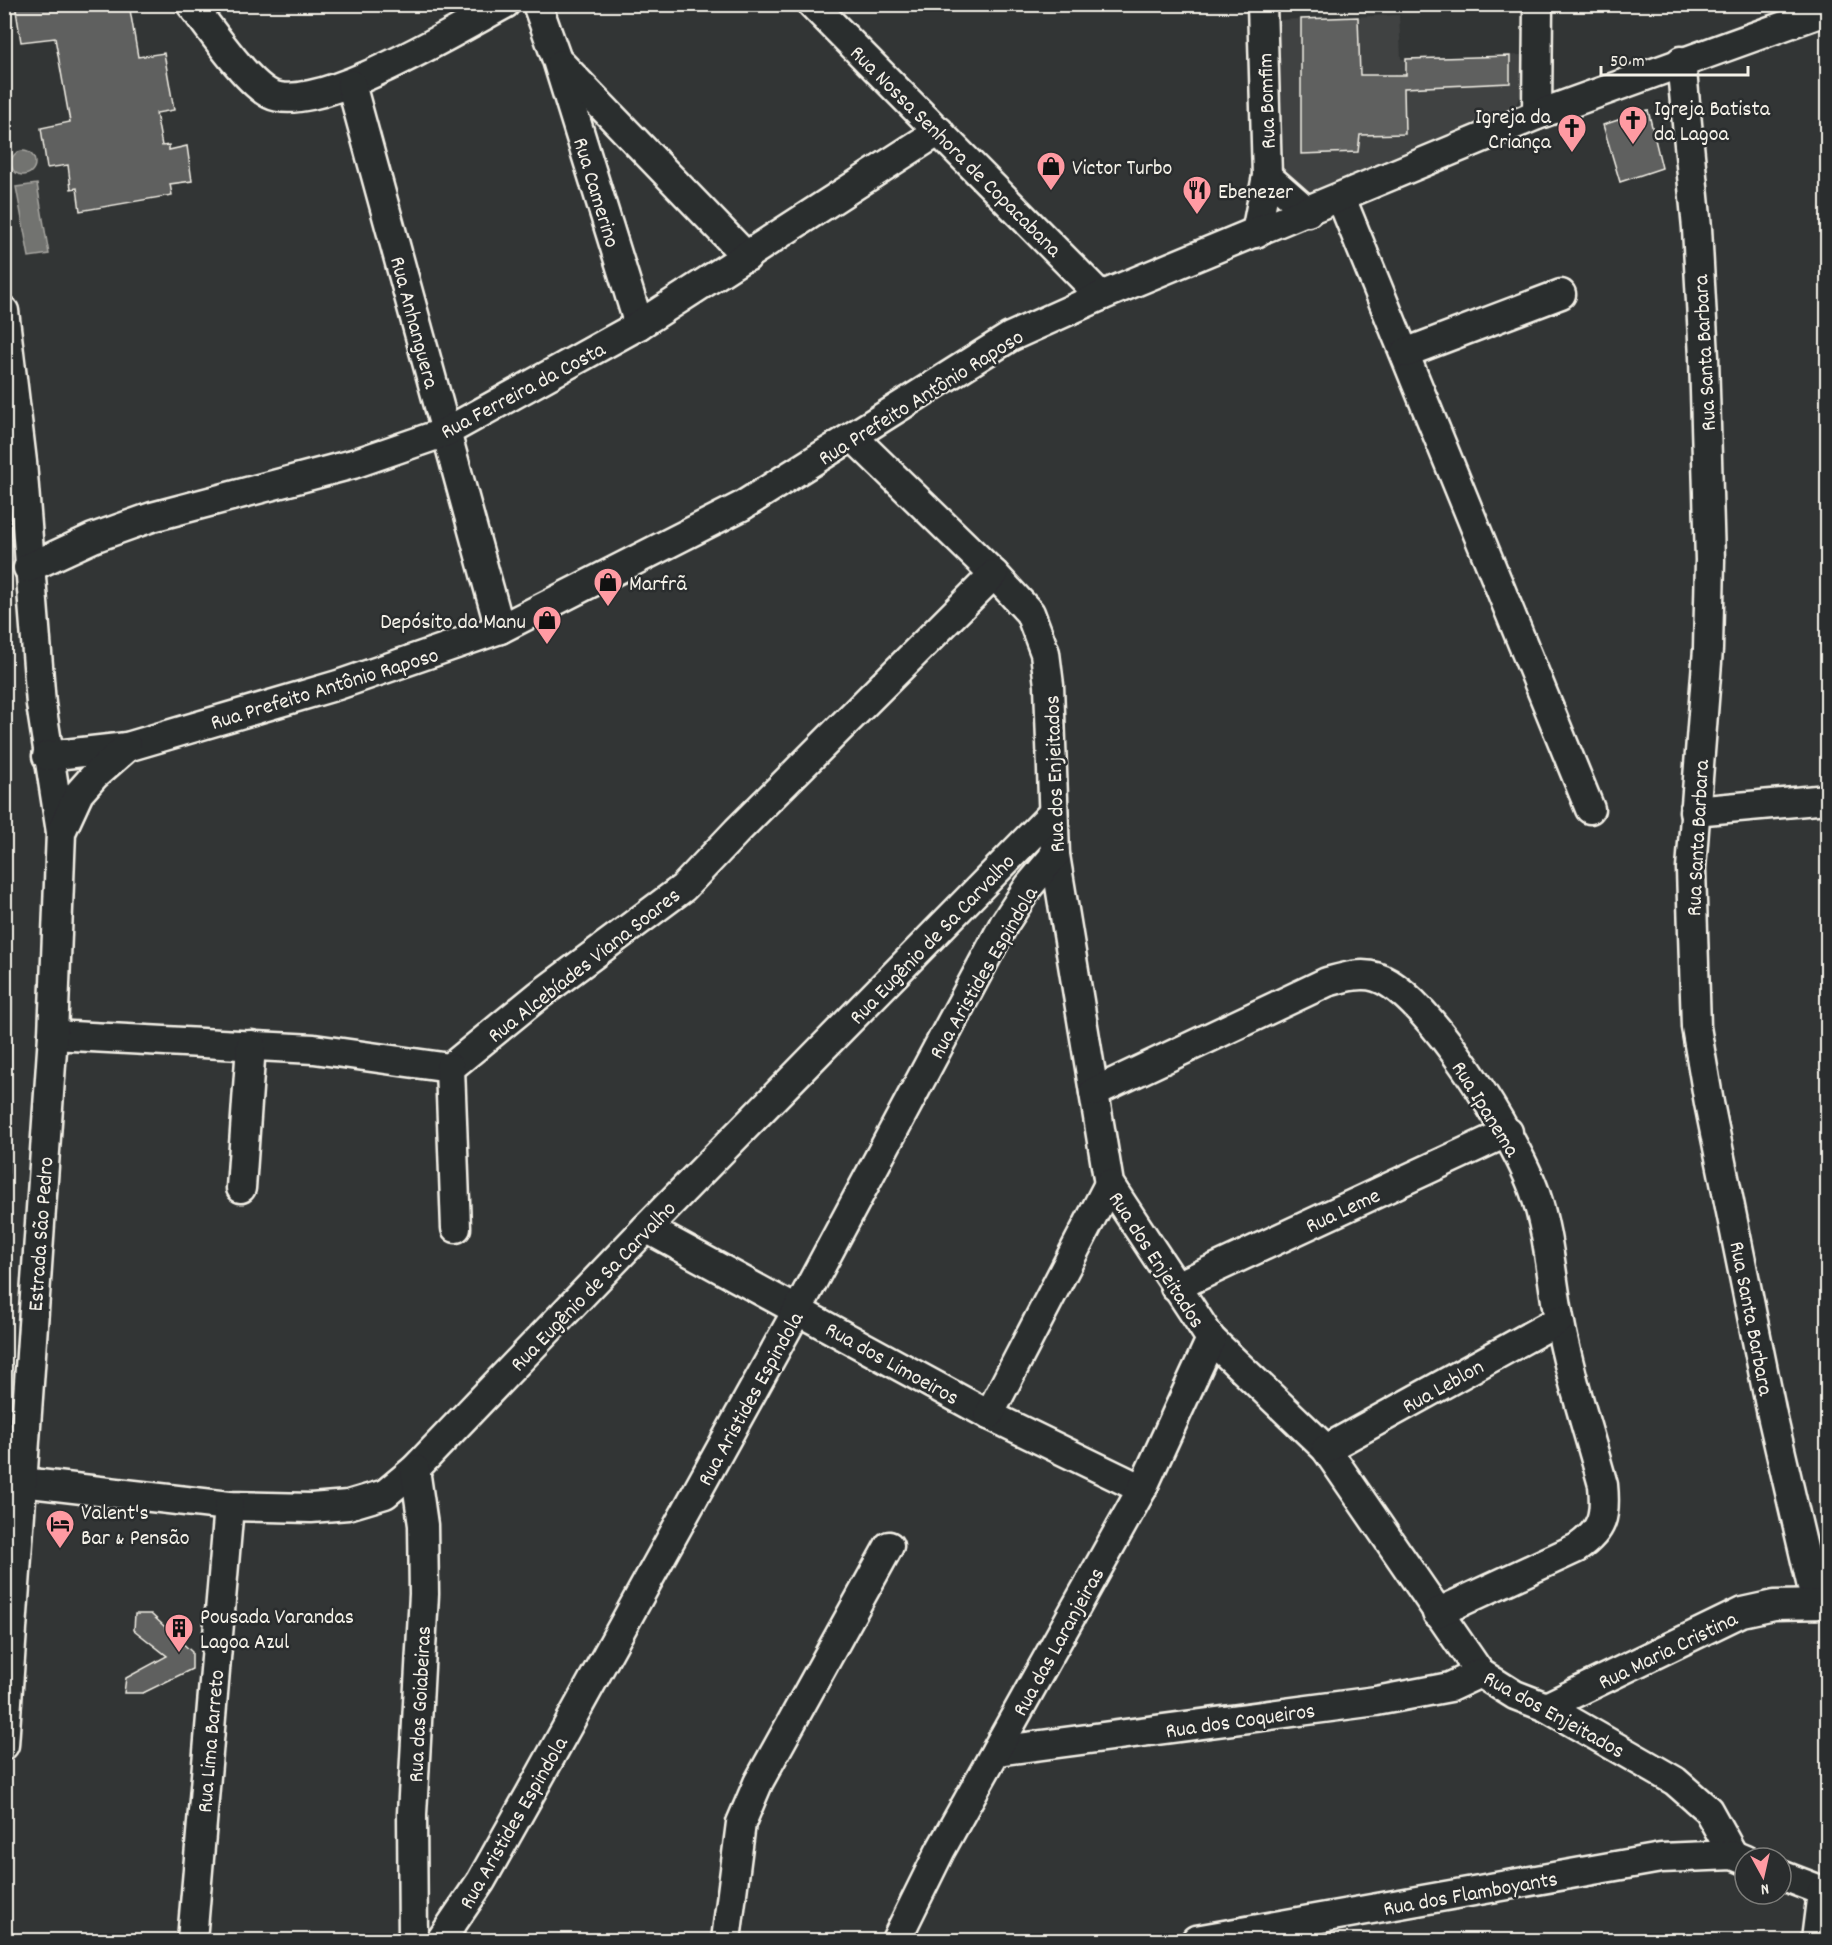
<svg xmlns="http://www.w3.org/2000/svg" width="1832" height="1945" font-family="Dekko,sans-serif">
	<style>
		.built { fill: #404242 }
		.water { fill: #727370; stroke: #a6a5a0; stroke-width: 1.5 }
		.building { fill: #5f605f; stroke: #f4f1e8; stroke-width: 1.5 }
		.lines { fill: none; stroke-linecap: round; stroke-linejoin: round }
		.minor-casing { stroke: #f4f1e8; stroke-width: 33 }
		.minor { stroke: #2a2d2e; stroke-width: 28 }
		.labels { text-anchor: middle; stroke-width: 5; stroke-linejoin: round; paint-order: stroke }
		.street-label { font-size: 22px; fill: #f4f1e8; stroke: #2a2d2e }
		.poi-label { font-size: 22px; fill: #f4f1e8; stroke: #2a2d2e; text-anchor: start }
	</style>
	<rect width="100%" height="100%" fill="#323535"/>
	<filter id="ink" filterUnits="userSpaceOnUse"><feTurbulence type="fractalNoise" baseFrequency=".0167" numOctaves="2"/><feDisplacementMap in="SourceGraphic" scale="12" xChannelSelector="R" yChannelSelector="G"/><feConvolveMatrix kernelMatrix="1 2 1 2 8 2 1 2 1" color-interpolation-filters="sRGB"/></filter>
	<g filter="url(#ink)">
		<path class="built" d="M 1399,15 L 1401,59 L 1522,55 L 1523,89 L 1515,107 L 1312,192 L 1285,173 L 1277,20 Z"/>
		<g class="water">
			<circle cx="23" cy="163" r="12"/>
			<path d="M 37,184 L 49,254 L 29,257 L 16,187 Z"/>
			<path d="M 5,798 L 12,1003 L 5,1288 L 4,798 Z"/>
		</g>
		<g class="building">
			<path d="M 15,4 L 129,4 L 138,57 L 164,53 L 174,110 L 156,113 L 162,146 L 169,145 L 169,150 L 187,146 L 192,181 L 170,184 L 172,195 L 80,211 L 77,188 L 71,189 L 68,165 L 47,168 L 41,128 L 70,122 L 55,38 L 21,42 Z"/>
			<path d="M 1358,17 L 1360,75 L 1406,75 L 1406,59 L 1510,56 L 1510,83 L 1404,88 L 1405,134 L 1360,135 L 1358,152 L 1301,154 L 1301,19 Z"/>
			<path d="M 1648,110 L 1662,168 L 1620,182 L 1603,125 Z"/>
			<path d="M 135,1614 L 151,1614 L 192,1652 L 192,1669 L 143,1693 L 124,1693 L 126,1678 L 167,1656 L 134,1630 Z"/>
		</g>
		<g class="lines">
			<g class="minor-casing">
				<g id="minor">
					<path d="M 191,4 C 209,27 246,82 270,94 C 314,117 460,28 505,4"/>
					<path d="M 537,4 L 557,60 L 639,325"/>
					<path d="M 812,4 L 1101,296"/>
					<path d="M 1681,61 L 1697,228 L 1704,357 L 1710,560 L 1708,649 L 1691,869 L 1696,1027 L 1709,1103 L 1772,1415 L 1816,1604"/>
					<path d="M 561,64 L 747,257"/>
					<path d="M 351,84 L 500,629"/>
					<path d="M 1537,115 L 1538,4"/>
					<path d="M 1267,176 L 1308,212"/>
					<path d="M 1341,198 L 1590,809"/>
					<path d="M 1256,233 L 1267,176 L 1262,4"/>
					<path d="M 4,311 L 22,462 L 41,704 L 61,832"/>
					<path d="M 1405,353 L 1561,294"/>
					<path d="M 853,437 L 994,574 L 1030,613 L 1045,653 L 1049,685 L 1055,855 L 1109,1184 L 1211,1339 L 1326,1449 L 1480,1673 L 1515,1695 L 1546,1707 L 1675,1781 L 1708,1810 L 1733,1855"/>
					<path d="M 28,568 L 93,538 L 152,517 L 353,464 L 446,432 L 639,325 L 939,131"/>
					<path d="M 47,756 L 127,747 L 338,685 L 500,629 L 742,506 L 1010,337 L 1101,296 L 1537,115 L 1828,10"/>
					<path d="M 1694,811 L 1828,799"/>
					<path d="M 53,1035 L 314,1049 L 450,1068 L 538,996 L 683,888 L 737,831 L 994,574"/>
					<path d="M 450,1068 L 456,1228"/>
					<path d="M 1094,1092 L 1327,982 C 1342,978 1360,972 1376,977 C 1427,992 1518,1142 1535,1193 C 1549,1233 1551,1277 1559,1318 C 1569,1374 1588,1430 1603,1485 C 1606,1516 1603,1530 1577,1548 L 1437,1613"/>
					<path d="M 241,1188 L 251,1045"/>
					<path d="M 646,1228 L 989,1415 L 1142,1489"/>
					<path d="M 1175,1287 L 1508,1132"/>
					<path d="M 989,1415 L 1109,1184"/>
					<path d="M 1326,1449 L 1559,1320"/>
					<path d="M 22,1482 L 229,1506 L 311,1508 L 348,1505 L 385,1494 L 415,1469 L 646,1228 L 1053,813"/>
					<path d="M 1546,1707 L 1742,1612 L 1774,1605 L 1828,1604"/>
					<path d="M 4,1745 L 53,1035 L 61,832 L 79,793 L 95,775 L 127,747"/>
					<path d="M 996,1751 L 1376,1701 L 1450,1687 L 1480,1673"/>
					<path d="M 1781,1875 L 1828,1893"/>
					<path d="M 192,1940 L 229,1506"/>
					<path d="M 413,1940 L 412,1814 L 424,1594 L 423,1525 L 415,1469"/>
					<path d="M 441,1940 L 481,1881 L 530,1794 L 798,1309 L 1004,924 L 1029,886 L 1055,855"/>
					<path d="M 726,1940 L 741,1823 L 758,1783 L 889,1546"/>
					<path d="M 896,1940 L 940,1851 L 1142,1489 L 1211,1339"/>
					<path d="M 1196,1940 L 1661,1858 L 1733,1855 L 1745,1860"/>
					<path d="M 1816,1940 L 1822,1892"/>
				</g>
			</g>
			<use href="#minor" class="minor"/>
		</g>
	</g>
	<defs>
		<g id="church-pin" transform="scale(1.5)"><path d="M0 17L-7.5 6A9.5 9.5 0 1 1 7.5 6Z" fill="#ff9aa2" stroke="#2a2d2e"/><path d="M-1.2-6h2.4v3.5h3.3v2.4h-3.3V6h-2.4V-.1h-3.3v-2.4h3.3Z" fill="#111"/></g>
		<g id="shop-pin" transform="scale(1.5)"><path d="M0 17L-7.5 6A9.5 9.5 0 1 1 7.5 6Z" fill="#ff9aa2" stroke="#2a2d2e"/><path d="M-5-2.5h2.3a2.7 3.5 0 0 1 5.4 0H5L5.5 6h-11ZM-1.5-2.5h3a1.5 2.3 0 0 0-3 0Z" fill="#111"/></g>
		<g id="restaurant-pin" transform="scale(1.5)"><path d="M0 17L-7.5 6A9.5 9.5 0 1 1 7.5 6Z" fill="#ff9aa2" stroke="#2a2d2e"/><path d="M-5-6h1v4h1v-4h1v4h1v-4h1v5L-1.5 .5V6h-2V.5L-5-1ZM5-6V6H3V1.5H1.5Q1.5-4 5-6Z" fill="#111"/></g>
		<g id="hotel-pin" transform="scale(1.5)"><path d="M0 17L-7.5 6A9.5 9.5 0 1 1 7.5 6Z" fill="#ff9aa2" stroke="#2a2d2e"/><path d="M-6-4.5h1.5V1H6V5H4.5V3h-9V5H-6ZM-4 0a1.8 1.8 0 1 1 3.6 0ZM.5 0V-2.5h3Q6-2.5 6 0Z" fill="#111"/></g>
		<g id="building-pin" transform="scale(1.5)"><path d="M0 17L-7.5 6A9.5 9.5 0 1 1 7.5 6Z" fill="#ff9aa2" stroke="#2a2d2e"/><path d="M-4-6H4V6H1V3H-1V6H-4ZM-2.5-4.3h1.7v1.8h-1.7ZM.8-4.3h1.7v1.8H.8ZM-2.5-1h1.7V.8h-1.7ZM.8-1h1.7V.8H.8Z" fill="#111"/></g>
	</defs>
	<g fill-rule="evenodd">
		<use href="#church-pin" x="1633" y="120"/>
		<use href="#church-pin" x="1572" y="128"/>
		<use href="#shop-pin" x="1051" y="166"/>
		<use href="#restaurant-pin" x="1197" y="190"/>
		<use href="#shop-pin" x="608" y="582"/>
		<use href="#shop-pin" x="547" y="620"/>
		<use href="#hotel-pin" x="60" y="1524"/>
		<use href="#building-pin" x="179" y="1628"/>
	</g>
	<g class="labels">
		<g class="street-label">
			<text transform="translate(1265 101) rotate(-92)" y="8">Rua Bomfim</text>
			<text transform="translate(957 150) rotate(45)" y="8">Rua Nossa Senhora de Copacabana</text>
			<text transform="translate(598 192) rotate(73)" y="8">Rua Camerino</text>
			<text transform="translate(416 322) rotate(75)" y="8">Rua Anhanguera</text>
			<text transform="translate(1703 353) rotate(-93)" y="8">Rua Santa Barbara</text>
			<text transform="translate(522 389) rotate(-28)" y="8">Rua Ferreira da Costa</text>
			<text transform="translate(920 396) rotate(-32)" y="8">Rua Prefeito Antônio Raposo</text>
			<text transform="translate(324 687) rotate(-17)" y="8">Rua Prefeito Antônio Raposo</text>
			<text transform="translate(1053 774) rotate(-92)" y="8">Rua dos Enjeitados</text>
			<text transform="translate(1696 838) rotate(-87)" y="8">Rua Santa Barbara</text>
			<text transform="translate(931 938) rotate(-46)" y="8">Rua Eugênio de Sa Carvalho</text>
			<text transform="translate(583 964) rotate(-38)" y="8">Rua Alcebíades Viana Soares</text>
			<text transform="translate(982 972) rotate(-60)" y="8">Rua Aristides Espindola</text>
			<text transform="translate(1487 1108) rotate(58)" y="8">Rua Ipanema</text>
			<text transform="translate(1342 1209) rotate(-25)" y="8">Rua Leme</text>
			<text transform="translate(39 1234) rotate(-86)" y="8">Estrada São Pedro</text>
			<text transform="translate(1158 1259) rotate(57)" y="8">Rua dos Enjeitados</text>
			<text transform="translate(592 1285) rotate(-46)" y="8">Rua Eugênio de Sa Carvalho</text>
			<text transform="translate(1753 1318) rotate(79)" y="8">Rua Santa Barbara</text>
			<text transform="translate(893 1362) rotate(29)" y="8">Rua dos Limoeiros</text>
			<text transform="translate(1442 1385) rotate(-29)" y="8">Rua Leblon</text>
			<text transform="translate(749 1398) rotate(-61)" y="8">Rua Aristides Espindola</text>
			<text transform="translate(1057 1641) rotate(-61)" y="8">Rua das Laranjeiras</text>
			<text transform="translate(1667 1649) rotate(-26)" y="8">Rua Maria Cristina</text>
			<text transform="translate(418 1704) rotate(-87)" y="8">Rua das Goiabeiras</text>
			<text transform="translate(1555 1713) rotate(29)" y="8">Rua dos Enjeitados</text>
			<text transform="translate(1240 1719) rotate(-8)" y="8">Rua dos Coqueiros</text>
			<text transform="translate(209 1741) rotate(-85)" y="8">Rua Lima Barreto</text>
			<text transform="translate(512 1822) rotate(-60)" y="8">Rua Aristides Espindola</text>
			<text transform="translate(1470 1892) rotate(-10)" y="8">Rua dos Flamboyants</text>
		</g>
		<g class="poi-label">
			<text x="1654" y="115">Igreja Batista<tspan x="1654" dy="25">da Lagoa</tspan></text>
			<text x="1551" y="123" text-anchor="end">Igreja da<tspan x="1551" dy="25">Criança</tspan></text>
			<text x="1072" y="174">Victor Turbo</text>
			<text x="1218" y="198">Ebenezer</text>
			<text x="629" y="590">Marfrã</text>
			<text x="526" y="628" text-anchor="end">Depósito da Manu</text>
			<text x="81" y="1519">Valent's<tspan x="81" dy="25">Bar &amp; Pensão</tspan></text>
			<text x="200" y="1623">Pousada Varandas<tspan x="200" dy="25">Lagoa Azul</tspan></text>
		</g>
	</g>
	<rect width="1832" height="1945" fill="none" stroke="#2a2d2e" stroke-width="24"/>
	<rect x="12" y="12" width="1808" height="1921" fill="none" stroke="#f4f1e8" stroke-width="2" filter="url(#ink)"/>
	<g transform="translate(1763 1876) rotate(172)"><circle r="28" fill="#2a2d2e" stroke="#7b7b78" stroke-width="1.5"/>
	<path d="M0-4.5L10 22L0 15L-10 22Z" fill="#ff9aa2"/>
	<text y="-9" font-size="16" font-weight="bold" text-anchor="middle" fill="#f4f1e8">N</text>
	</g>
	<path d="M1601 66v9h147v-9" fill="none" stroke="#f4f1e8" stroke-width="3"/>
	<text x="1610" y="66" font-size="18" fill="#f4f1e8" stroke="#2a2d2e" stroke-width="4.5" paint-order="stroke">50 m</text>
</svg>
